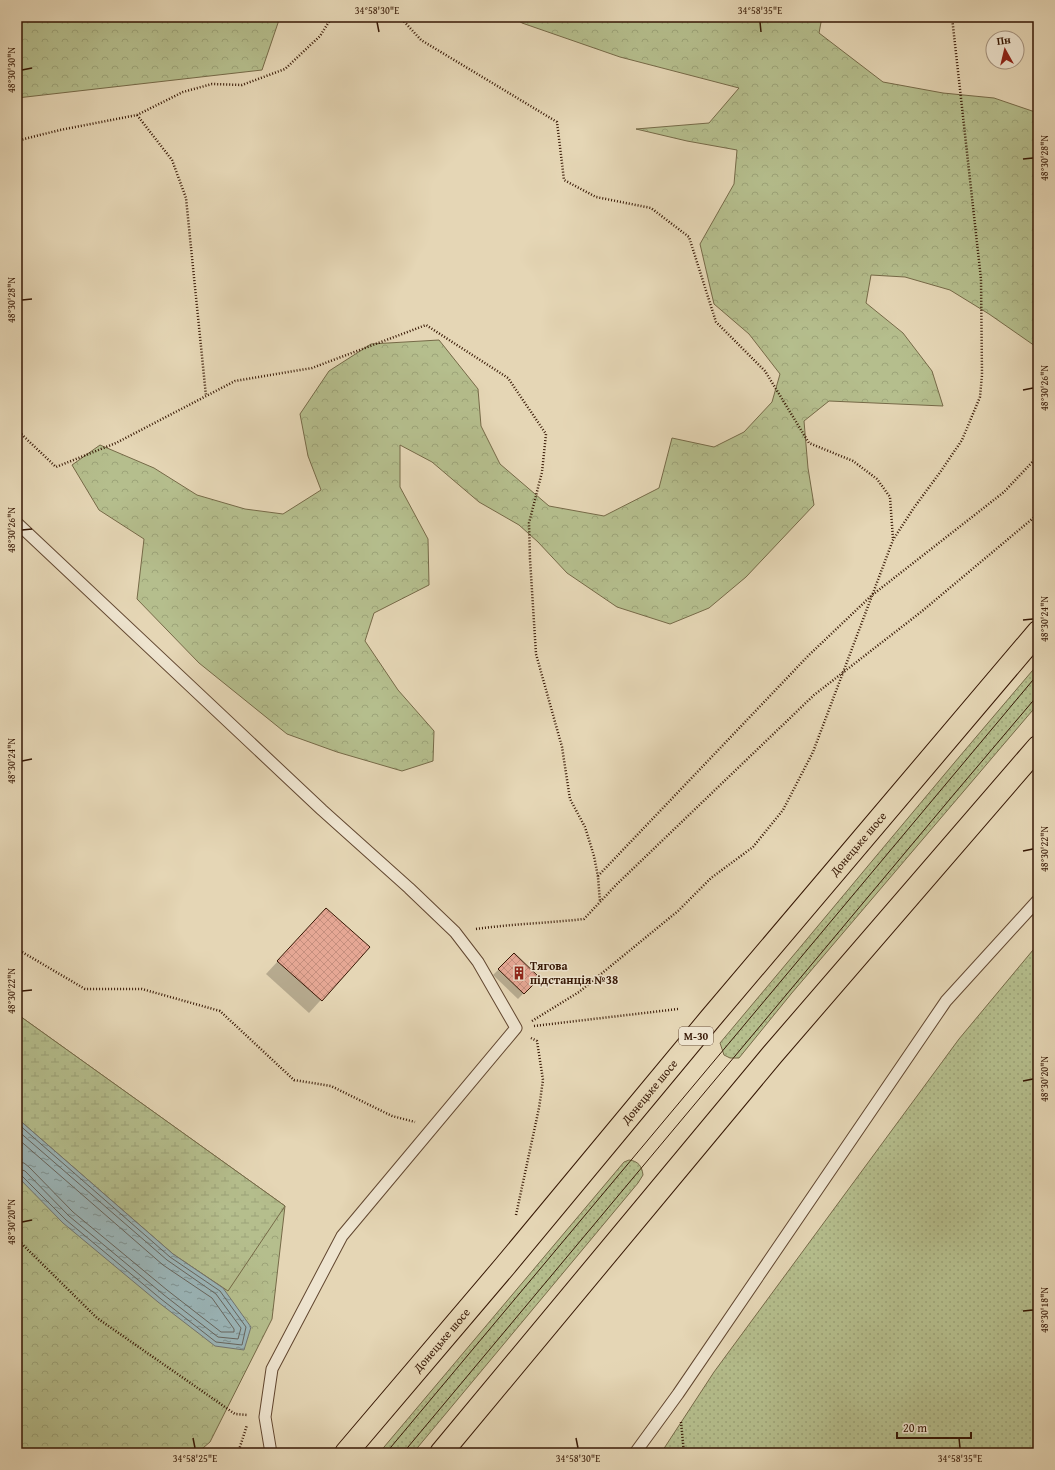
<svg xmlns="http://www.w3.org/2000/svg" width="1055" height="1470" font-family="'Gentium Book Plus',serif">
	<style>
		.grass { fill: url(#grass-dots); stroke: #766a48 }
		.forest { fill: url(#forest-crowns); stroke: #766a48 }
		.wetland { fill: url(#wetland-marsh); stroke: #766a48 }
		.water { fill: url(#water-ripples); stroke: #737671 }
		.shadow { fill: #0003 }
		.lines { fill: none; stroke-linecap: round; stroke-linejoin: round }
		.shore { stroke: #68665e; stroke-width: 1 }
		.building { fill: url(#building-cross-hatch); stroke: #361704 }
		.lane-casing { stroke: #624730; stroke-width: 13 }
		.highway-casing { stroke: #361704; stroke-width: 24 }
		.path { stroke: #361704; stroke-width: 2.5; stroke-dasharray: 1 2; stroke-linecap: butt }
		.lane { stroke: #eee4cf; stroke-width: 11 }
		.highway { stroke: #e5d6b5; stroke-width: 22 }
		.tram { stroke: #361704; stroke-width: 1 }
		.ticks { fill: none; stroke: #361704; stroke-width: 1.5 }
		.labels { text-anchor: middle; stroke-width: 3; stroke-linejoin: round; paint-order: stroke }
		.shield { fill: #eee4cf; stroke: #6d5441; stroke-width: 1 }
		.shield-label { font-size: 11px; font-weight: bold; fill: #361704 }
		.street-label { font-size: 12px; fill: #361704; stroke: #eee4cf }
		.poi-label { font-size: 12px; font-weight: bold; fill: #361704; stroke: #eee4cf; text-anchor: start }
		.neatline { fill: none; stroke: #361704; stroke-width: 1.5 }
		.ticks-label { font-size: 10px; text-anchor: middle; fill: #361704 }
	</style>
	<defs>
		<pattern id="grass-dots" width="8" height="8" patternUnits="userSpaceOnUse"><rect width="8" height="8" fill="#b5be8d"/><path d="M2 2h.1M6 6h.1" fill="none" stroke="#9ca378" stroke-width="1.8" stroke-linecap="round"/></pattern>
		<pattern id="forest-crowns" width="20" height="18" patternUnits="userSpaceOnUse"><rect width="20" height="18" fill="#b5be8d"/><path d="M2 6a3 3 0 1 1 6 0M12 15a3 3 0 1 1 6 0" fill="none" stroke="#9ca378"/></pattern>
		<pattern id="wetland-marsh" width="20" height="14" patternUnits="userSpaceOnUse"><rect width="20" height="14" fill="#b5be8d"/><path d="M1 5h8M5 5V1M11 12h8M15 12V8" fill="none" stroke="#9ca378"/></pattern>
		<pattern id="water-ripples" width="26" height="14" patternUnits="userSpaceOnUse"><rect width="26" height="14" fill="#9bb6b9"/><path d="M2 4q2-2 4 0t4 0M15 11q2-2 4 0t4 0" fill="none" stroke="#7f9394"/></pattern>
		<pattern id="building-cross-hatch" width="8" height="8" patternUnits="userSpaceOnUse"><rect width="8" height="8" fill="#e5a794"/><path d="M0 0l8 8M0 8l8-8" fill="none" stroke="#c58f7e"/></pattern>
	</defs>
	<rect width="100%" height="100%" fill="#e5d6b5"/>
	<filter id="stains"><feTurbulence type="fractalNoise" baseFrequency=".005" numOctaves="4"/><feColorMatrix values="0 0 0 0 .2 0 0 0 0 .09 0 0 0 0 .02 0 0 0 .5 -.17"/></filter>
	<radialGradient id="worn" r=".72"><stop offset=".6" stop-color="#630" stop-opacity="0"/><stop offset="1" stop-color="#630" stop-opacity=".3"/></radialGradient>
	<g class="grass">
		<path d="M 1038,664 L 1038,704 L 791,994 L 739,1058 L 730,1058 L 724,1055 L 720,1043 C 826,917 931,789 1038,664 Z"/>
		<path d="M 1038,944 L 1038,1453 L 661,1453 L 714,1372 L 959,1039 Z"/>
		<path d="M 629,1160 C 638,1161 642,1166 643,1175 L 638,1183 L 413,1453 L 379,1453 L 624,1162 Z"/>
	</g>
	<g class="forest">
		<path d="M 17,17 L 280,17 L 262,70 L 17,98 Z"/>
		<path d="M 513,17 L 822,17 L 819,33 L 883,82 L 943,93 L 994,98 L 1038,113 L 1038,344 L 1035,346 L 989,314 L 950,290 L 905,277 L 871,275 L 866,303 L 903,333 L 932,371 L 943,406 L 829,401 L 804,421 L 808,468 L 814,505 L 746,577 L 709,608 L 670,624 L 617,607 L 567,573 L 538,542 L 519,525 L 479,502 L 432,462 L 400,445 L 400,487 L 428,539 L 429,585 L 374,613 L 365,641 L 398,690 L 434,731 L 433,761 L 402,771 L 337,752 L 287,734 L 199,663 L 137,599 L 144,539 L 99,510 L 72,465 L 100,445 L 154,468 L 197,495 L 245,509 L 283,514 L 321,490 L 308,456 L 300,414 L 329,371 L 371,344 L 439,340 L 478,389 L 481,426 L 500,464 L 549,506 L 604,516 L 659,488 L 672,438 L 714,447 L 744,432 L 772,402 L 780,374 L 749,334 L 714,304 L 700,244 L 734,184 L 737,150 L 687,141 L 636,129 L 709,123 L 739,88 L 620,57 L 522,23 Z"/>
		<path d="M 17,1014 L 285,1206 L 272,1319 L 210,1442 L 197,1453 L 17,1453 Z"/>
	</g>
	<path class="wetland" d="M 17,1014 L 285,1206 L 228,1291 L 173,1254 L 17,1118 Z"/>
	<path class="water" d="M 17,1118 L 173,1254 L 223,1288 L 251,1327 L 244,1350 L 215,1346 L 158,1302 L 63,1223 L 17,1176 Z"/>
	<g class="shadow">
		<path d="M 326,909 L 369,947 L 309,1013 L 266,974 Z"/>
		<path d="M 514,954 L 538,978 L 518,999 L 493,975 Z"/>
	</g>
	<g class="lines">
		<g class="shore">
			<path d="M 17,1123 L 170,1257 L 220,1291 L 246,1327 L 242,1345 L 216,1342 L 161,1299 L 66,1220 L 21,1175 L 17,1173"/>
			<path d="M 17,1130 L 167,1260 L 216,1294 L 241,1328 L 238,1339 L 218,1337 L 164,1295 L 69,1216 L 25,1171 L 17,1168"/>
			<path d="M 17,1138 L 163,1265 L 212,1298 L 234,1329 L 234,1332 L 221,1332 L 167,1290 L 73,1212 L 29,1167 L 24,1163 L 17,1162"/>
		</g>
	</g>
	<g class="building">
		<path d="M 326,908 L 370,947 L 322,1001 L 277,961 Z"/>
		<path d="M 514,953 L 540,978 L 524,994 L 498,969 Z"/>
	</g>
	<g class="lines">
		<g class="lane-casing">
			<g id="lane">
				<path d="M 17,523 L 322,810 L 409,888 L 455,932 L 478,962 L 516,1028 L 342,1236 L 272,1369 L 265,1417 L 271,1453"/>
				<path d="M 635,1453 L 678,1394 L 946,1001 L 1038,900"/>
			</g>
		</g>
		<g class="highway-casing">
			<g id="highway">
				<path id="s1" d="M 346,1453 L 505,1266 L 710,1019 L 1038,632"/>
				<path d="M 441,1453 L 772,1055 L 1038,747"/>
			</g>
		</g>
		<g class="path">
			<path d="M 400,17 L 421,40 L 557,122 L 564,180 L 596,197 L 651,208 L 689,237 L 716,322 L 765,371 L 809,443 L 853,461 L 877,479 L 890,497 L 893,539"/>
			<path d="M 137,115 L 172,160 L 186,198 L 206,396"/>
			<path d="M 17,142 L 20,140 L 60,130 L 137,115 L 183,92 L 212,84 L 242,85 L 285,69 L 320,36 L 332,17"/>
			<path d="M 17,430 L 56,467 L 116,443 L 235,381 L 312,368 L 426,325 L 508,378 L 546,434 L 542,472 L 529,523 L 530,559 L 536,654 L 562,747 L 570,799 L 585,827 L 594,856 L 598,877 L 600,902"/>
			<path d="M 598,876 L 808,656 L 871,596 L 1004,492 L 1038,456"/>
			<path d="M 476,929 C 512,924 548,923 584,919 L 616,885 L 814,695 L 921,612 L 1038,514"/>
			<path d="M 17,949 L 85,989 L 142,989 L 220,1011 L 294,1080 L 331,1086 L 392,1116 L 415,1122"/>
			<path d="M 532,1021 L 579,992 L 678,911 L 711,878 L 753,847 L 783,810 L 813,752 L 893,540 L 913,509 L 941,471 L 962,440 L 980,397 L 982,375 L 981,279 L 952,17"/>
			<path d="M 534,1026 L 678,1009"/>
			<path d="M 516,1215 L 539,1108 L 543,1080 L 537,1041 L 531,1038"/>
			<path d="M 17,1239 L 97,1318 L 235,1414 L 248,1415"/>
			<path d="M 681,1422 L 684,1453"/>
			<path d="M 238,1453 L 247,1425"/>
		</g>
		<use href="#lane" class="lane"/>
		<use href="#highway" class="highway"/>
		<g class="tram">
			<path d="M 386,1453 L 1038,674"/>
			<path d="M 403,1453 L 955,793 L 1038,695"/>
		</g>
	</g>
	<path class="ticks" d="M 377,22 L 379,32M 760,22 L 761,32M 22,70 L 32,68M 1023,159 L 1033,158M 22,300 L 32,299M 1023,390 L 1033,388M 22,530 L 32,529M 1023,620 L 1033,619M 22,761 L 32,759M 1023,851 L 1033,849M 22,991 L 32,990M 1023,1081 L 1033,1079M 22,1222 L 32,1220M 1023,1311 L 1033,1310M 193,1438 L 195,1448M 576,1438 L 578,1448M 959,1438 L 960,1448"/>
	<defs>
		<g id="building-bare" transform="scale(1.08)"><path d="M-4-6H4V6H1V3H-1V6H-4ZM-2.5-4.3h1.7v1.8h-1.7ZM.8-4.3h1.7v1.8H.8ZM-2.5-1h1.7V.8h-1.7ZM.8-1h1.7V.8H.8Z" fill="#8f2418" stroke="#eee4cf" stroke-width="2.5" paint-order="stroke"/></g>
	</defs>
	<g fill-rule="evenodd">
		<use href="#building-bare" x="519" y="973"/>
	</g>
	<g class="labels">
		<rect class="shield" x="679" y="1027" width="34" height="18" rx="3"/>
		<g class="shield-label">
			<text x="696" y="1040">М-30</text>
		</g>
		<g class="street-label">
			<text dy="4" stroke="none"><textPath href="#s1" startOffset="796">Донецьке шосе</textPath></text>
			<text dy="4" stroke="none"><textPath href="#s1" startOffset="472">Донецьке шосе</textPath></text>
			<text dy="4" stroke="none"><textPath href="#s1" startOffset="148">Донецьке шосе</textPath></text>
		</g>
		<g class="poi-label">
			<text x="530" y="970">Тягова<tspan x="530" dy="14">пiдстанцiя №38</tspan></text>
		</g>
	</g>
	<rect width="1055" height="1470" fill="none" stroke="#e5d6b5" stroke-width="44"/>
	<g transform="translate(1005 50) rotate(352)"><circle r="19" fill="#eee4cf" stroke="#a4927e"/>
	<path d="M0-3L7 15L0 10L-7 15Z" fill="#8f2418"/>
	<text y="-6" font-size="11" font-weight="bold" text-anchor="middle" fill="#361704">Пн</text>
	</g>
	<path d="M897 1432v6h74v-6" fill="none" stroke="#361704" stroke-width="2"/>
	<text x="903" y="1432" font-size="12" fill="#361704" stroke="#eee4cf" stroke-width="3" paint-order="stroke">20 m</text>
	<rect x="22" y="22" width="1011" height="1426" class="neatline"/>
	<g class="ticks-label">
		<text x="377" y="14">34°58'30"E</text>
		<text x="760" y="14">34°58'35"E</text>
		<text transform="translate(11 70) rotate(-90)" y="4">48°30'30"N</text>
		<text transform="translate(1044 158) rotate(-90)" y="4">48°30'28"N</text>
		<text transform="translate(11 300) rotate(-90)" y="4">48°30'28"N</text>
		<text transform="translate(1044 388) rotate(-90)" y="4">48°30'26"N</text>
		<text transform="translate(11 530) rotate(-90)" y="4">48°30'26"N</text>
		<text transform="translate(1044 619) rotate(-90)" y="4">48°30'24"N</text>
		<text transform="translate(11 761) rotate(-90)" y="4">48°30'24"N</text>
		<text transform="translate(1044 849) rotate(-90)" y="4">48°30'22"N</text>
		<text transform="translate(11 991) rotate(-90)" y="4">48°30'22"N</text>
		<text transform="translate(1044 1079) rotate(-90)" y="4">48°30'20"N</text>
		<text transform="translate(11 1222) rotate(-90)" y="4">48°30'20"N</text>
		<text transform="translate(1044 1310) rotate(-90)" y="4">48°30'18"N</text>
		<text x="195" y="1462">34°58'25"E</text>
		<text x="578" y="1462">34°58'30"E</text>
		<text x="960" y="1462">34°58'35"E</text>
	</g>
	<rect width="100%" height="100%" filter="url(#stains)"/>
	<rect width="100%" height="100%" fill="url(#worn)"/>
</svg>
